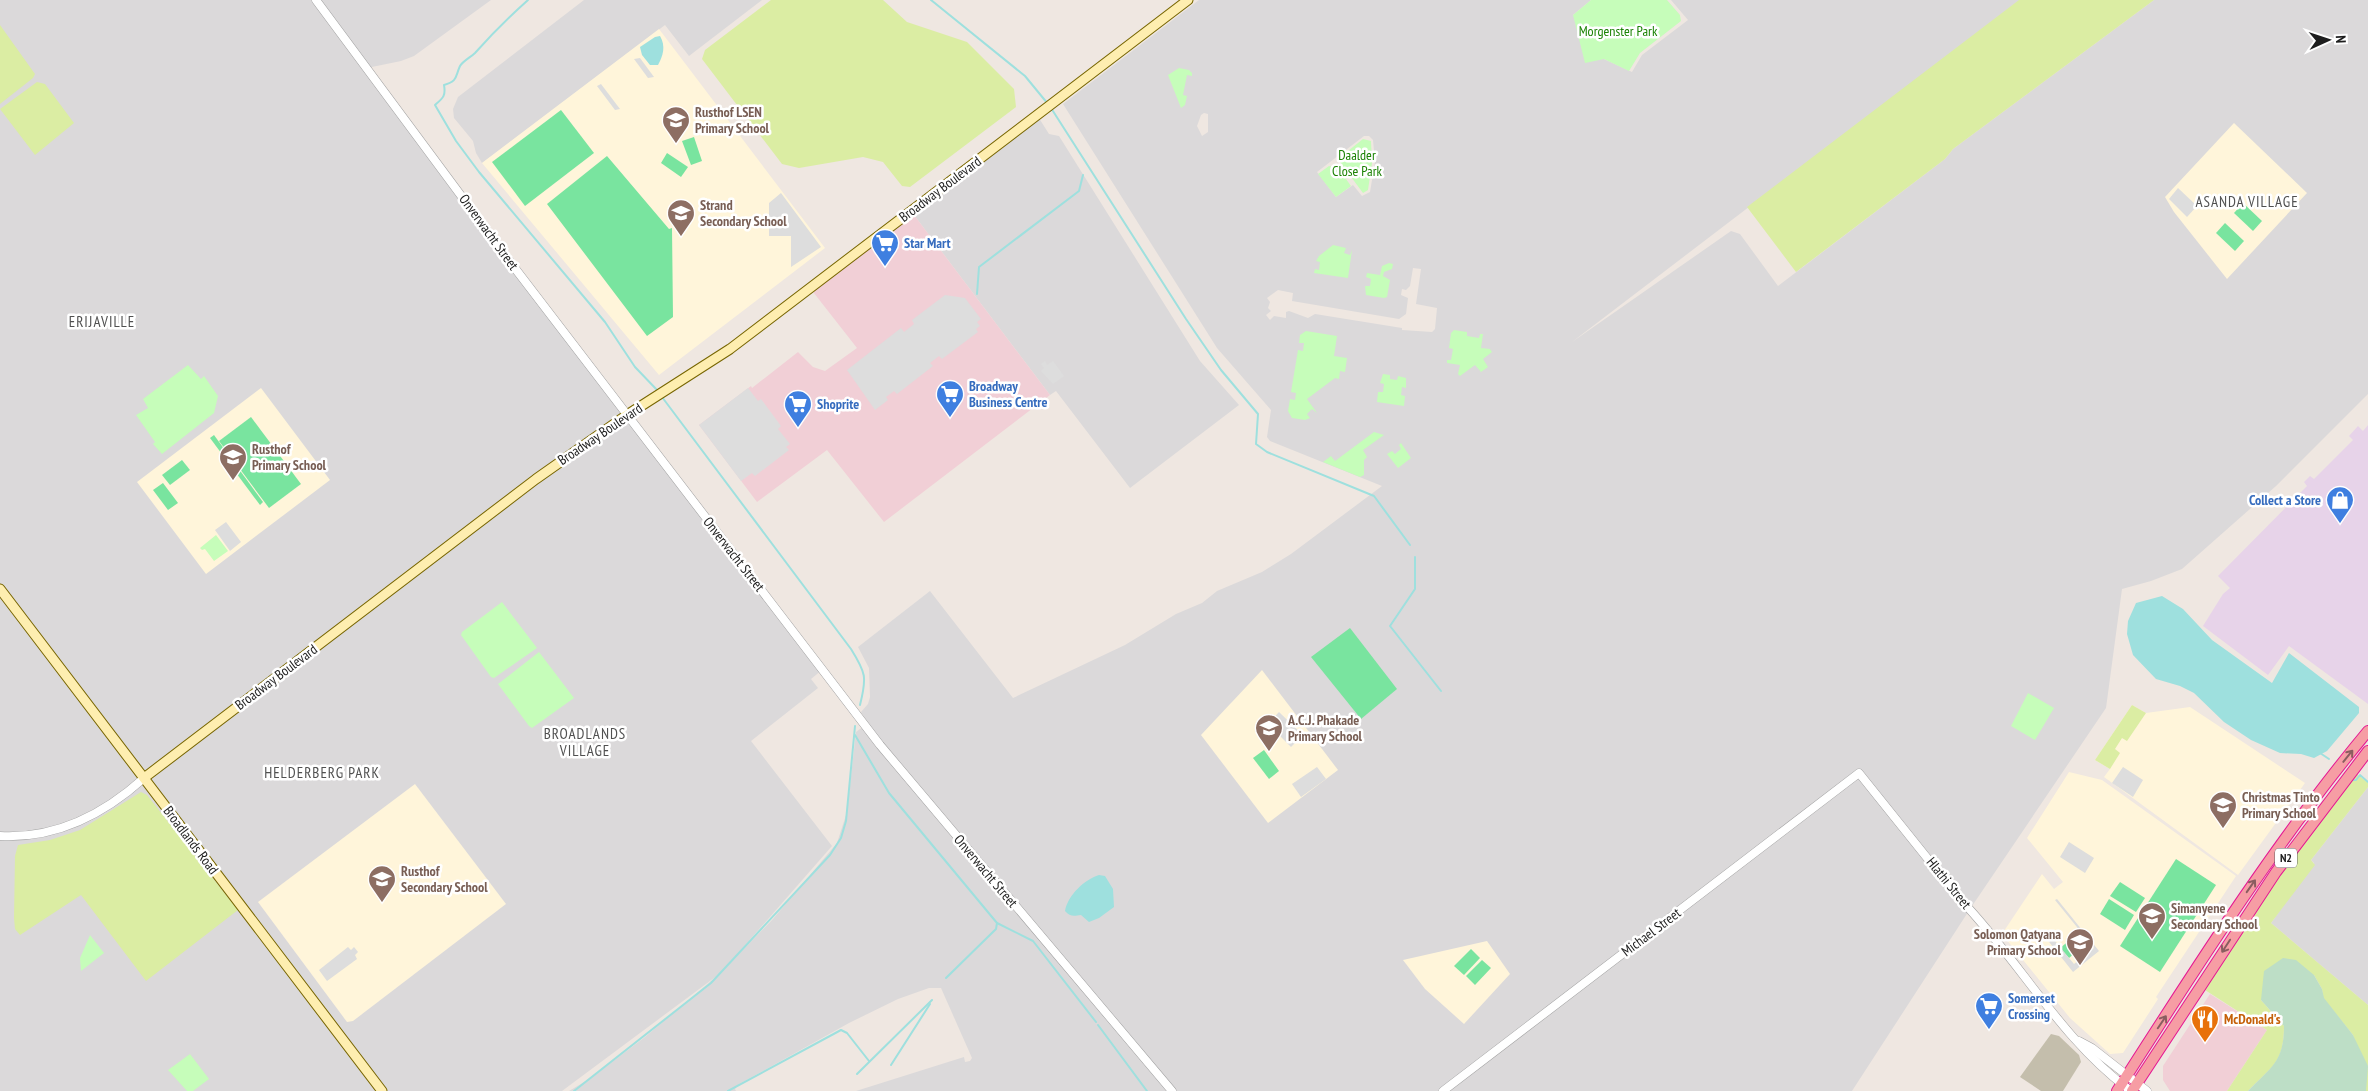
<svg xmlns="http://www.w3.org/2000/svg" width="2368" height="1091" font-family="'PT Sans Narrow',sans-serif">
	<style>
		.residential { fill: #dbd9da; fill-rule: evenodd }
		.commercial { fill: #f1cfd6 }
		.industrial { fill: #e7d3e9 }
		.education { fill: #fff5da }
		.construction { fill: #c4beac }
		.grass { fill: #dbeda3 }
		.wetland { fill: #bddec6 }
		.park { fill: #c6fdba }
		.pitch { fill: #79e49f }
		.parking { fill: #ddd }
		.water { fill: #9ee0de }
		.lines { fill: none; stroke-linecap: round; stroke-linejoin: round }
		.stream { stroke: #9ee0de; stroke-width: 2 }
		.tertiary-casing { stroke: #a1a1a1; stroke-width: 9 }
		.secondary-casing { stroke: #776500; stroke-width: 11 }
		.trunk-casing { stroke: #e51793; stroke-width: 12 }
		.tertiary { stroke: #fff; stroke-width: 8 }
		.secondary { stroke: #feeeb0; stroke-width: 9 }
		.trunk { stroke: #f69da4; stroke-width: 10 }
		.oneway { stroke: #8a5d60 }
		.labels { text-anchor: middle; stroke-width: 5; stroke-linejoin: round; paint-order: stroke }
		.shield { fill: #fff; stroke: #616161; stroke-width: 1 }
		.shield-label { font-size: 12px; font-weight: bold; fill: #1d1d1d }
		.park-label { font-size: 14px; fill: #1a8203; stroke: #fff }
		.education-label { font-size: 14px; font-weight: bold; fill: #785e54; stroke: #fff; text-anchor: start }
		.street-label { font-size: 14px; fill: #1d1d1d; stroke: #fff }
		.shop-label { font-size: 14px; font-weight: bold; fill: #366cbe; stroke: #fff; text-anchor: start }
		.food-label { font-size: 14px; font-weight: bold; fill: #c56008; stroke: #fff; text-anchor: start }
		.neighbourhood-label { font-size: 15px; letter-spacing: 1px; fill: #505050; stroke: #fff }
	</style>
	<rect width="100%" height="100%" fill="#efe7e1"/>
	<g class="residential">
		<path d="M 0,0 L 491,0 L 414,56 L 401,61 L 367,68 L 822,670 L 811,679 L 818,688 L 751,741 L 832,846 L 726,967 L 773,919 L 837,843 L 847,812 L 856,732 L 868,723 L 861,712 L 868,704 L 870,697 L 869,668 L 858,647 L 930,591 L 1013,698 L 1125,645 L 1176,614 L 1202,603 L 1217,591 L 1262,572 L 1291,554 L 1382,486 L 1270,441 L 1267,437 L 1271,410 L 1217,348 L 1063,104 L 1199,0 L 1591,0 L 1573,15 L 1604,59 L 1632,72 L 1642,55 L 1688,20 L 1671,0 L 2020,0 L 1572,342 L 1731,231 L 1740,234 L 1778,286 L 1945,159 L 1953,149 L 2154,0 L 2368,0 L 2368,394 L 2276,486 L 2182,569 L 2151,581 L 2122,589 L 2106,708 L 1970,909 L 1852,1091 L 856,1091 L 964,1057 L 965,1062 L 970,1061 L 972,1058 L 941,988 L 929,988 L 898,999 L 849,1023 L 761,1072 L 739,1084 L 735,1089 L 736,1091 L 569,1091 L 591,1078 L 645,1037 L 718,975 L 562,1091 L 0,1091 ZM 1204,113 L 1208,114 L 1208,132 L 1202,136 L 1197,126 L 1201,115 ZM 1364,136 L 1369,136 L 1373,140 L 1375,162 L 1370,192 L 1362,196 L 1353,185 L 1336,197 L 1317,172 ZM 1413,268 L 1421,269 L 1416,304 L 1437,308 L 1435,329 L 1432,332 L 1402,330 L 1402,328 L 1315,314 L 1308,318 L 1289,311 L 1286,312 L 1286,318 L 1274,316 L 1270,320 L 1266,315 L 1271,311 L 1268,308 L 1270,302 L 1267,298 L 1278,290 L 1293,293 L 1292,301 L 1399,319 L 1406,314 L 1408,298 L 1401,295 L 1402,289 L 1406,290 L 1410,286 Z"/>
		<path d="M 584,0 L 762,0 L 689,56 L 665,25 L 482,163 L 476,153 L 473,141 L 454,118 L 453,109 L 458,97 Z"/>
		<path d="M 1037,115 L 1049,134 L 1059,136 L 1200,361 L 1239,405 L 1130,488 L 1056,391 L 1050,395 L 911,211 Z"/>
		<path d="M 2368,787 L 2368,1005 L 2271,923 L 2314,863 L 2311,860 Z"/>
	</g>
	<g class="commercial">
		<path d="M 911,211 L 1050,395 L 884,522 L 827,450 L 757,502 L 699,425 L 751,386 L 752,388 L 798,352 L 813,367 L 825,371 L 857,348 L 810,288 Z"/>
		<path d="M 2210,994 L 2267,1030 L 2227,1091 L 2170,1091 L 2163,1080 L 2163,1066 Z"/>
	</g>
	<path class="industrial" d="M 2368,425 L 2368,704 L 2289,646 L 2268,675 L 2203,626 L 2223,594 L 2230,588 L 2218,576 L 2307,486 L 2304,482 L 2310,476 L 2314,479 L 2353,440 L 2349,436 L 2358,426 L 2363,431 Z"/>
	<g class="education">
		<path d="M 659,29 L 825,248 L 659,375 L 482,163 Z"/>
		<path d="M 2234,123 L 2307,193 L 2227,279 L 2174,212 L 2165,197 Z"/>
		<path d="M 261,388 L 330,480 L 206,574 L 137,482 Z"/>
		<path d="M 1262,670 L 1338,770 L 1268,823 L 1201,735 Z"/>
		<path d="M 2132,705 L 2146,713 L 2190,707 L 2305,783 L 2238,875 L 2104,777 L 2110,769 L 2095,760 Z"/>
		<path d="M 2069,772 L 2102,780 L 2236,876 L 2156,997 L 2158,999 L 2123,1053 L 2110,1054 L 2070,1018 L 2002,934 L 2042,874 L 2054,889 L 2063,882 L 2027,838 Z"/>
		<path d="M 415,784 L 506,904 L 353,1021 L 347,1022 L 258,902 Z"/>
		<path d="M 1487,941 L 1510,974 L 1464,1024 L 1425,989 L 1403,960 Z"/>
	</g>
	<path class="construction" d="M 2051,1034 L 2059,1036 L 2079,1055 L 2081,1062 L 2063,1091 L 2041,1091 L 2020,1077 Z"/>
	<g class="grass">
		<path d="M 771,0 L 883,0 L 907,22 L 967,42 L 1014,89 L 1016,107 L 910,187 L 902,186 L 883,162 L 863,157 L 799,168 L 782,164 L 702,59 L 705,50 Z"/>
		<path d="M 2019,0 L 2154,0 L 1953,149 L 1945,159 L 1796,272 L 1747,207 Z"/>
		<path d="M 0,25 L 35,74 L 33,78 L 0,104 Z"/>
		<path d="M 37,82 L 45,84 L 74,123 L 35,155 L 0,109 Z"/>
		<path d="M 2132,705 L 2146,713 L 2127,741 L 2122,738 L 2115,749 L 2120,753 L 2110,769 L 2095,760 Z"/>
		<path d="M 2356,773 L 2368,783 L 2368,787 L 2311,860 L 2315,865 L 2271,923 L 2368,1005 L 2368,1091 L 2366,1091 L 2366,1082 L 2353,1035 L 2323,998 L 2322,989 L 2314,975 L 2261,1000 L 2284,1026 C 2284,1063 2272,1066 2248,1091 L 2227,1091 L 2267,1030 L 2205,990 L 2265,896 Z"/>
		<path d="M 141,792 L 147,795 L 238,910 L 146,981 L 81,895 L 20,935 L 15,929 L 14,918 L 15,856 L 18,845 L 50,840 L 80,830 Z"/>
	</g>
	<path class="wetland" d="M 2283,958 L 2296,960 L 2314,975 L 2322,989 L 2324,998 L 2353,1035 L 2368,1066 L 2366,1091 L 2248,1091 C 2271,1067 2284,1062 2284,1026 L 2261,1000 L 2264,971 Z"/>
	<g class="park">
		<path d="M 1591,0 L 1667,0 L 1680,15 L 1681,21 L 1640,53 L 1629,71 L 1604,59 L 1585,63 L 1573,15 Z"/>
		<path d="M 1179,68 L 1189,70 L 1192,73 L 1192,76 L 1187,75 L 1183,95 L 1187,96 L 1185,105 L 1181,108 L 1168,75 Z"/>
		<path d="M 1363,139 L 1371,141 L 1372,163 L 1368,190 L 1363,193 L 1340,162 L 1343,155 Z"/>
		<path d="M 1329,166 L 1338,168 L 1351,186 L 1336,197 L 1318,174 Z"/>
		<path d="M 1333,245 L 1346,248 L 1344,253 L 1350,255 L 1352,250 L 1348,278 L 1314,273 L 1315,269 L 1319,270 L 1320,262 L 1316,261 L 1319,256 Z"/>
		<path d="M 1389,263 L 1393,264 L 1392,269 L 1384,272 L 1383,276 L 1390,280 L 1387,297 L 1384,298 L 1366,295 L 1365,286 L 1370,286 L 1371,279 L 1366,277 L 1367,273 L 1380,275 L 1382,266 Z"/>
		<path d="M 1454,330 L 1467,332 L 1467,336 L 1479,338 L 1480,334 L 1483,334 L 1481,348 L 1490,349 L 1492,352 L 1483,359 L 1488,367 L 1481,372 L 1475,365 L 1460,376 L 1458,374 L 1460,365 L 1447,363 L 1447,360 L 1451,360 L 1453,349 L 1449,348 L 1451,333 Z"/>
		<path d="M 1306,331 L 1337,336 L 1334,356 L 1347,358 L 1345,372 L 1340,371 L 1339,379 L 1335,378 L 1307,399 L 1317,413 L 1312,409 L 1307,414 L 1310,418 L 1305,420 L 1292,418 L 1288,411 L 1290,399 L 1295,400 L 1296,393 L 1291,392 L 1298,350 L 1303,351 L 1304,343 L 1299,343 L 1300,335 Z"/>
		<path d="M 188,365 L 201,379 L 204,376 L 218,396 L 214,413 L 162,454 L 153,444 L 155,442 L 136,415 L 148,408 L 143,399 Z"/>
		<path d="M 1383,374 L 1390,375 L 1390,379 L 1397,380 L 1398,376 L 1406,378 L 1406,388 L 1402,387 L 1401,395 L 1405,396 L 1404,406 L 1377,402 L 1378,392 L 1383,392 L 1384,384 L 1380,383 Z"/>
		<path d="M 1374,432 L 1384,435 L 1363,450 L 1367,457 L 1364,460 L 1364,475 L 1360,477 L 1323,462 L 1331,456 L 1335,461 Z"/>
		<path d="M 1401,443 L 1411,458 L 1398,468 L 1387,454 L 1392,451 L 1395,454 L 1401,449 L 1399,445 Z"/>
		<path d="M 216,535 L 228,551 L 214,561 L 205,549 L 202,550 L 200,548 Z"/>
		<path d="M 502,602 L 537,648 L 494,678 L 491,677 L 461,635 L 462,632 Z"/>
		<path d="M 539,652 L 574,698 L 532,728 L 529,726 L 498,684 Z"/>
		<path d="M 2028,693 L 2054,708 L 2035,740 L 2011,726 Z"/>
		<path d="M 90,935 L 104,953 L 81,971 L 80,958 Z"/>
		<path d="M 190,1054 L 209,1079 L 193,1091 L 187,1091 L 168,1070 Z"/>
	</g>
	<g class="pitch">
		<path d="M 561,110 L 594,153 L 525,206 L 492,162 Z"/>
		<path d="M 694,137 L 702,161 L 691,165 L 682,141 Z"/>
		<path d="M 667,153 L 688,167 L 681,177 L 661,163 Z"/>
		<path d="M 607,156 L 669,229 L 672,228 L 673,317 L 647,336 L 547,204 Z"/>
		<path d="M 2243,203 L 2262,221 L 2253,231 L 2234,213 Z"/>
		<path d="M 2225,223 L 2244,241 L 2235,251 L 2216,233 Z"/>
		<path d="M 251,417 L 301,484 L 269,508 L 219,441 Z"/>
		<path d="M 214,435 L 263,502 L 260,505 L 210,438 Z"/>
		<path d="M 182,460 L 190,470 L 170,485 L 162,475 Z"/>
		<path d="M 163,483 L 178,503 L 168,510 L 153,490 Z"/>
		<path d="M 1350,628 L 1397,689 L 1361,719 L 1311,657 Z"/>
		<path d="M 1264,750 L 1279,771 L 1269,779 L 1253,758 Z"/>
		<path d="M 2176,859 L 2216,885 L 2160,972 L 2120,946 Z"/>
		<path d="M 2120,882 L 2145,898 L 2136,912 L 2110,896 Z"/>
		<path d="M 2109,899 L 2134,915 L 2125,930 L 2100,914 Z"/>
		<path d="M 2080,932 L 2088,942 L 2069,958 L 2060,948 Z"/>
		<path d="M 1471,949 L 1480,958 L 1464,975 L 1454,966 Z"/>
		<path d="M 1482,960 L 1491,968 L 1475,985 L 1466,976 Z"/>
	</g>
	<g class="parking">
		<path d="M 640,58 L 654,77 L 648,78 L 634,59 Z"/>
		<path d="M 601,84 L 620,109 L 615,110 L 597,86 Z"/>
		<path d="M 2178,188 L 2197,206 L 2187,217 L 2169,199 Z"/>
		<path d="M 781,193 L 821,247 L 791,267 L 791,236 L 769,236 L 769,203 Z"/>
		<path d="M 945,295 L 965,298 L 981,319 L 977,322 L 980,326 L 976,329 L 978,332 L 942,359 L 939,356 L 930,363 L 933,366 L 897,394 L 894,391 L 886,397 L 888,400 L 875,410 L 847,370 L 901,328 L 904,332 L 914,324 L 912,320 Z"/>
		<path d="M 1045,361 L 1047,365 L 1053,361 L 1064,376 L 1053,384 L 1041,371 L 1044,368 L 1041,364 Z"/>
		<path d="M 748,388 L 758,401 L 761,399 L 781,426 L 778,429 L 790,444 L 786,447 L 789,450 L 755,476 L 752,473 L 741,481 L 699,425 Z"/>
		<path d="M 226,522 L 241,542 L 230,551 L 215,530 Z"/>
		<path d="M 1279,712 L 1303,735 L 1291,747 L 1268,724 Z"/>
		<path d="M 1317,767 L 1326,779 L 1301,797 L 1292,784 Z"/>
		<path d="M 2123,767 L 2143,780 L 2133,797 L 2112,783 Z"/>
		<path d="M 2069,842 L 2094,858 L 2085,873 L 2060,857 Z"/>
		<path d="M 2057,899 L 2099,951 L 2073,972 L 2042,933 L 2046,930 L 2074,964 L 2094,948 L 2055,900 Z"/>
		<path d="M 348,947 L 351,950 L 354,947 L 358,952 L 355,955 L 357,959 L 327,981 L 319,970 Z"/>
	</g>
	<g class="water">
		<path d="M 660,36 C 666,46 663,56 658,65 L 650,65 L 642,55 L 640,47 L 655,37 Z"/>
		<path d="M 2162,596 L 2183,609 L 2212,640 L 2272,683 L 2289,653 L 2359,707 L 2359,713 L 2327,751 L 2314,758 L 2301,754 L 2280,753 L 2251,740 L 2224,722 L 2194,693 L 2180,686 L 2156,679 L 2133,655 L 2127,634 L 2128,621 L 2136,603 Z"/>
		<path d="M 1099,875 L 1105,876 L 1113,889 L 1114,907 L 1099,918 L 1089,922 L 1081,915 C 1074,916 1070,917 1065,911 C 1068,895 1084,880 1099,875 Z"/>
	</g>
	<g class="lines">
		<g class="stream">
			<path d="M 528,0 C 509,17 492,34 475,53 C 471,57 463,61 460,66 C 455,77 458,81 444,85 C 446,96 443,98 435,105 L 456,141 L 479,172 L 605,322 L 635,367 L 658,391"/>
			<path d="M 931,0 L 1025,76 L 1048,104"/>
			<path d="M 1051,108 L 1186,319 L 1221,370 L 1258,414 L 1256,444 L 1267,452 L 1374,496 L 1410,545"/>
			<path d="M 977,294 L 979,267 L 1079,191 L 1083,175"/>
			<path d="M 662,397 L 851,649 C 866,673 867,677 860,705"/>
			<path d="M 1415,557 L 1415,589 L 1390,626 L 1441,691"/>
			<path d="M 855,735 L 889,793 L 997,923 L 996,929 L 946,978"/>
			<path d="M 2320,753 L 2329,759"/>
			<path d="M 2353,780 L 2356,780 L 2360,775 L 2368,782"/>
			<path d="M 997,923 L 1033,941 L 1096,1022"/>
			<path d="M 1098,1025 L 1147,1091"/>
			<path d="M 891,1065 L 930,1004"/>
			<path d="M 857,1074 L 932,1000"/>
			<path d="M 574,1091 L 711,983 L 830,855 L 841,838 L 846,821 L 855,726"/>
			<path d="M 728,1091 L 841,1030 L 847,1033 L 869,1061"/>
		</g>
		<g class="tertiary-casing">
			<g id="tertiary">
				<path d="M 316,0 L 514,267 L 880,745 L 1172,1091"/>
				<path d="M 0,836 C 56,839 103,815 144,778"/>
				<path d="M 2079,1041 L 2092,1048 L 2147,1091"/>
				<path d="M 1443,1091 L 1859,773 L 1960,899 C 2020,961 2061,1040 2131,1091"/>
			</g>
		</g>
		<g class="secondary-casing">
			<g id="secondary">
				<path d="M 0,589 L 382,1091"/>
				<path d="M 144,778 L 536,479 L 627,415 L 730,349 L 1188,0"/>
			</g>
		</g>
		<g class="trunk-casing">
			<g id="trunk">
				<path d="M 2117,1091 C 2196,968 2274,844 2368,731"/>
				<path d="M 2132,1091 L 2276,872 L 2368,751"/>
			</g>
		</g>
		<use href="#tertiary" class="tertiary"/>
		<use href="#secondary" class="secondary"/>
		<use href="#trunk" class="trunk"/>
	</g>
	<defs><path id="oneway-shaft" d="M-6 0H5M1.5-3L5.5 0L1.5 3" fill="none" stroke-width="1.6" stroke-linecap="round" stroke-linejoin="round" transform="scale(1.25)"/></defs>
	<g class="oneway">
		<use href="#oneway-shaft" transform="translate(2348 756) rotate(-51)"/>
		<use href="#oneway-shaft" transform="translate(2251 886) rotate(-55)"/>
		<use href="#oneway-shaft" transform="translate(2226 946) rotate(123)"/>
		<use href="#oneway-shaft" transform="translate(2162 1022) rotate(-56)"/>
	</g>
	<defs>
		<g id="school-pin" transform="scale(1.4375)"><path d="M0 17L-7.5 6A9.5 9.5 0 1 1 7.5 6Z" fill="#8d6e63" stroke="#fff"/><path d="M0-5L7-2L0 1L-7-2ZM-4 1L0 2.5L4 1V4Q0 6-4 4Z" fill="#fff"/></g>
		<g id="supermarket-pin" transform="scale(1.4375)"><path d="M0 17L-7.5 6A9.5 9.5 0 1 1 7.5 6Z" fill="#3f7fe0" stroke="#fff"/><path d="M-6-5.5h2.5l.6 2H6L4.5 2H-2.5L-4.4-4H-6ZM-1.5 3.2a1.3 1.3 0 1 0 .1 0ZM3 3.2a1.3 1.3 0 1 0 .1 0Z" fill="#fff"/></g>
		<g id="shop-pin" transform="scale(1.4375)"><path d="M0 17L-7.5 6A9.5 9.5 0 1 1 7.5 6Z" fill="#3f7fe0" stroke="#fff"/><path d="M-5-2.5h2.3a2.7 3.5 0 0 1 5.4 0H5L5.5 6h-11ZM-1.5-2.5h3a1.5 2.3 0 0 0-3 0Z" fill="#fff"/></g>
		<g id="restaurant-pin" transform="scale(1.4375)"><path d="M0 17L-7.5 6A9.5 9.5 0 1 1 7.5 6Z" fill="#e8710a" stroke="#fff"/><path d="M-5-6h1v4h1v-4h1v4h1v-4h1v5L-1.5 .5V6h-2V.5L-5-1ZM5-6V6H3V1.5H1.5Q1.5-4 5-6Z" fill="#fff"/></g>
	</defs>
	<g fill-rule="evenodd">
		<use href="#school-pin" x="676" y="120"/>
		<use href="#school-pin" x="681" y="213"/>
		<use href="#supermarket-pin" x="885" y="243"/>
		<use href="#supermarket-pin" x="950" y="394"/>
		<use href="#supermarket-pin" x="798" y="404"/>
		<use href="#school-pin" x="233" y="457"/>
		<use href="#shop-pin" x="2340" y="500"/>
		<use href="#school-pin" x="1269" y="728"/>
		<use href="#school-pin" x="2223" y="805"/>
		<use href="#school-pin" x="382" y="879"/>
		<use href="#school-pin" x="2152" y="916"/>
		<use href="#school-pin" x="2080" y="942"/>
		<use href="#supermarket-pin" x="1989" y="1006"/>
		<use href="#restaurant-pin" x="2205" y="1019"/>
	</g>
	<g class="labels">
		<rect class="shield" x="2275" y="848.5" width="22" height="19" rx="4"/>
		<g class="shield-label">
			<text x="2286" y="862">N2</text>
		</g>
		<g class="park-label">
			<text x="1618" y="36">Morgenster Park</text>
			<text x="1357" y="160">Daalder<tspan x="1357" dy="16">Close Park</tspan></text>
		</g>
		<g class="education-label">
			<text x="695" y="117">Rusthof LSEN<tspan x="695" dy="16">Primary School</tspan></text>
			<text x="700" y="210">Strand<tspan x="700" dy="16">Secondary School</tspan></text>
			<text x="252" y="454">Rusthof<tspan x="252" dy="16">Primary School</tspan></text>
			<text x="1288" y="725">A.C.J. Phakade<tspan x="1288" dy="16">Primary School</tspan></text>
			<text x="2242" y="802">Christmas Tinto<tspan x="2242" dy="16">Primary School</tspan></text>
			<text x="401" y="876">Rusthof<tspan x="401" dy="16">Secondary School</tspan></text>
			<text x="2171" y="913">Simanyene<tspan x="2171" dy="16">Secondary School</tspan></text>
			<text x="2061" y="939" text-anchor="end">Solomon Qatyana<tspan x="2061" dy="16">Primary School</tspan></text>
		</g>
		<g class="street-label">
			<text transform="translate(940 189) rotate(-37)" y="5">Broadway Boulevard</text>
			<text transform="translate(489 232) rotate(54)" y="5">Onverwacht Street</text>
			<text transform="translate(600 434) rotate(-34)" y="5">Broadway Boulevard</text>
			<text transform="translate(734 554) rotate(52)" y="5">Onverwacht Street</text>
			<text transform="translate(276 677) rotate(-37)" y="5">Broadway Boulevard</text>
			<text transform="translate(191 840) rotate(53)" y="5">Broadlands Road</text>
			<text transform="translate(986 871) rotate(50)" y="5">Onverwacht Street</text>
			<text transform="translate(1949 883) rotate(51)" y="5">Hlathi Street</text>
			<text transform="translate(1651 932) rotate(-37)" y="5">Michael Street</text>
		</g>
		<g class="shop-label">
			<text x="904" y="248">Star Mart</text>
			<text x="969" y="391">Broadway<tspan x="969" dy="16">Business Centre</tspan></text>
			<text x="817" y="409">Shoprite</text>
			<text x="2321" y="505" text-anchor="end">Collect a Store</text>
			<text x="2008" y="1003">Somerset<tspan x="2008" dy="16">Crossing</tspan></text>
		</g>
		<g class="food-label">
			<text x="2224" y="1024">McDonald's</text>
		</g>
		<g class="neighbourhood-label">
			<text x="2247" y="207">ASANDA VILLAGE</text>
			<text x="102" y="327">ERIJAVILLE</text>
			<text x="585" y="739">BROADLANDS<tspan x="585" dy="17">VILLAGE</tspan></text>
			<text x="322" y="778">HELDERBERG PARK</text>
		</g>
	</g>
	<g transform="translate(2328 40) rotate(87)" stroke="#ffffff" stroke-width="4" paint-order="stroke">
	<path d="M0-4L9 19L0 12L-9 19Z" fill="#1d1d1d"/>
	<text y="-8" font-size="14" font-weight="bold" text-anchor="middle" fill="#1d1d1d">N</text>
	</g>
</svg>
